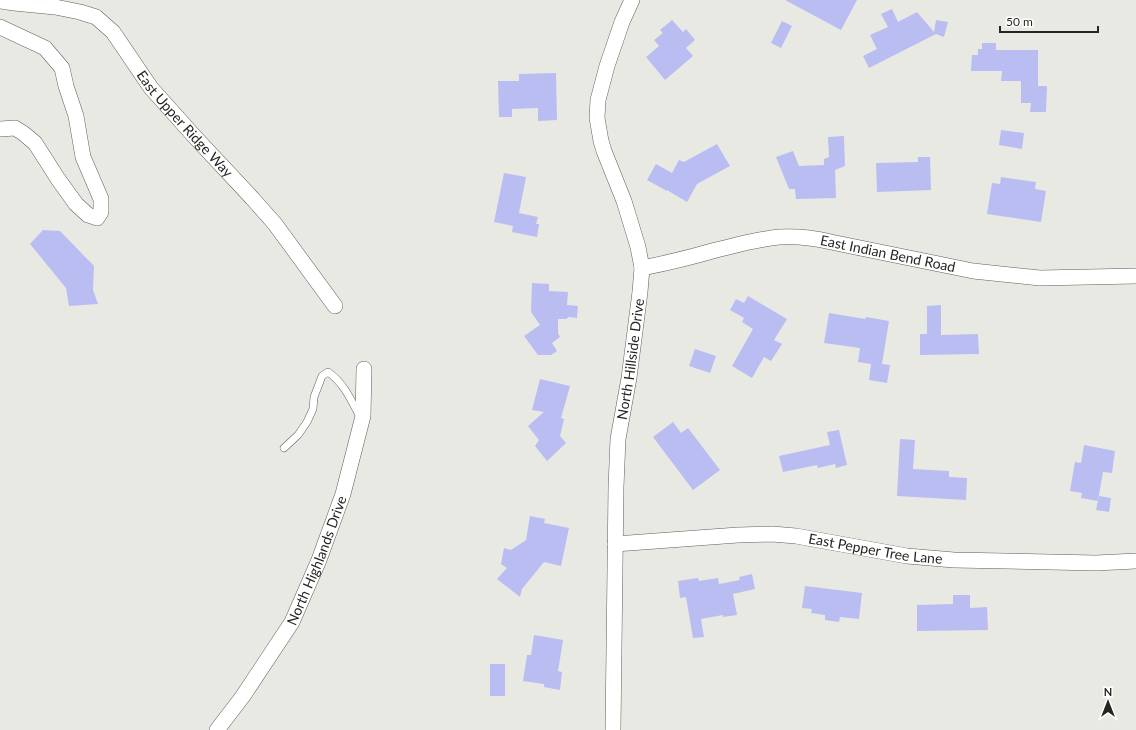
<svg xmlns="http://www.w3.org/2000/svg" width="1136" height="730" font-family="Lato,sans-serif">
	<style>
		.building { fill: #b9bdf2 }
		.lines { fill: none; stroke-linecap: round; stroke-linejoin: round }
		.lane-casing { stroke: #5f5f5a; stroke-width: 8 }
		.street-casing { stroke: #5f5f5a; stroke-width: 16 }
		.lane { stroke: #fff; stroke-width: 7 }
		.street { stroke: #fff; stroke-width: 15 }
		.labels { text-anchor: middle; stroke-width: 3; stroke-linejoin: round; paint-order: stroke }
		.street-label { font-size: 14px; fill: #252523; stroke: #fffffe }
	</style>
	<rect width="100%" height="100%" fill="#e9e9e3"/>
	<g class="building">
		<path d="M 785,0 L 857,0 L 841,30 Z"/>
		<path d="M 892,9 L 898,22 L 917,12 L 934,32 L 936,20 L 948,22 L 944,37 L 936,34 L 869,68 L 863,56 L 877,49 L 870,35 L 888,27 L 881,14 Z"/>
		<path d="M 672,20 L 683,32 L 686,29 L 695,40 L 686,48 L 693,56 L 665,80 L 646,57 L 659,46 L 654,40 L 663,33 L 660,30 Z"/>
		<path d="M 782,21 L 792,26 L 781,48 L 771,43 Z"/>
		<path d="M 982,43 L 996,43 L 996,50 L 1038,50 L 1038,86 L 1047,86 L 1046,112 L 1030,112 L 1031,103 L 1021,103 L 1021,81 L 1001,81 L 1002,71 L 971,71 L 972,55 L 978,55 L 978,49 L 982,49 Z"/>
		<path d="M 556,73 L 557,120 L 538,121 L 538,108 L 512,109 L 512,117 L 499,117 L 498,81 L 519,81 L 519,74 Z"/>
		<path d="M 1001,130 L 1024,133 L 1022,149 L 999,145 Z"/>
		<path d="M 844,136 L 845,166 L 835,170 L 836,198 L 796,199 L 795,189 L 789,189 L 776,157 L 793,151 L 799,166 L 824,165 L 824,159 L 829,157 L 828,137 Z"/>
		<path d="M 717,144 L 730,166 L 697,184 L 687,202 L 667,190 L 667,191 L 647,180 L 656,164 L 672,173 L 679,160 L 684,162 Z"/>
		<path d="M 918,157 L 930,157 L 931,190 L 877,192 L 876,163 L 918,162 Z"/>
		<path d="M 504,173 L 526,177 L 519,213 L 538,217 L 536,224 L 539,224 L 537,237 L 512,232 L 513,226 L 494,222 Z"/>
		<path d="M 1001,177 L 1036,182 L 1035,189 L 1046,191 L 1041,222 L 987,214 L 992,183 L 1000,184 Z"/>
		<path d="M 43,230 L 60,231 L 94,266 L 93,290 L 98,304 L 69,306 L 66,288 L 30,244 Z"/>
		<path d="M 532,283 L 549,284 L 549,291 L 568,292 L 567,305 L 578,306 L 577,318 L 569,317 L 566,319 L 558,319 L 558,333 L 560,337 L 552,343 L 557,351 L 551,355 L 538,355 L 524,336 L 540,325 L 531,312 Z"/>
		<path d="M 748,296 L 787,319 L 774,340 L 782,344 L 771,361 L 764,357 L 752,378 L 732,366 L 753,329 L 742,322 L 744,318 L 730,310 L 736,299 L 744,303 Z"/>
		<path d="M 941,305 L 941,335 L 978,334 L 979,354 L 920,355 L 920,334 L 927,334 L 927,306 Z"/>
		<path d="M 829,313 L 865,319 L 866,317 L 889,321 L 882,364 L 890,365 L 887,383 L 869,380 L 871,364 L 858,362 L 860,348 L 824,343 Z"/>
		<path d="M 695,349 L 716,356 L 710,373 L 689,366 Z"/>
		<path d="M 540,379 L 570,386 L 561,418 L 564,419 L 560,436 L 566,443 L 547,461 L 535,446 L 539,440 L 528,426 L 544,412 L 532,410 Z"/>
		<path d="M 673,422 L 681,433 L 688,428 L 720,470 L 693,490 L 653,437 Z"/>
		<path d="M 839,430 L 847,465 L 836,468 L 835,464 L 818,468 L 817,465 L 783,472 L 779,456 L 830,445 L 827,432 Z"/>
		<path d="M 900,439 L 915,440 L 913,469 L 949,471 L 949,477 L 967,478 L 966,500 L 897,496 Z"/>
		<path d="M 1084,445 L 1115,451 L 1112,473 L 1103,472 L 1098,501 L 1081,498 L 1082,493 L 1070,491 L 1075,462 L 1081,463 Z"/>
		<path d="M 1099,496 L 1111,498 L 1109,512 L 1096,510 Z"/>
		<path d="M 530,516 L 545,519 L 544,523 L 569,528 L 561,566 L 544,562 L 522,589 L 520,597 L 497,579 L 507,568 L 501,564 L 504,548 L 511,550 L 526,540 Z"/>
		<path d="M 752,574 L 755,589 L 733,594 L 737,615 L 723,617 L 723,615 L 701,619 L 704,637 L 693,638 L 686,597 L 680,598 L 678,581 L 698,578 L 699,581 L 718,578 L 719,584 L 740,580 L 739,577 Z"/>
		<path d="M 805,586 L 862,593 L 859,619 L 840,617 L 839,622 L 825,620 L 825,615 L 811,613 L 812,609 L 802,608 Z"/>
		<path d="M 953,595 L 970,595 L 970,608 L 987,607 L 988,630 L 917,631 L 917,605 L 953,604 Z"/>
		<path d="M 534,635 L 563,640 L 558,671 L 562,672 L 560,690 L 544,687 L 544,684 L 523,681 L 527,655 L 531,655 Z"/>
		<rect x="490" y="664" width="15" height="32"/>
	</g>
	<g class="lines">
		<g class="lane-casing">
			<path id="lane" d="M 284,448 L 298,435 L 307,422 L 313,409 L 314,397 L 319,384 L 322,376 L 328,372 C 344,383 351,400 360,417"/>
		</g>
		<g class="street-casing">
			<g id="street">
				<path id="s1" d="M 0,1 L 14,3 L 55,7 L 80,12 L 96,17 L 113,32 L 151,88 L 194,136 L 252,198 L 275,224 L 335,306"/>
				<path d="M 0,27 L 45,48 L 62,68 L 66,86 L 76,116 L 83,157 L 101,199 L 101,212 L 97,218 L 88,215 L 76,204 L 58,179 L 35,143 L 23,133 L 15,128 L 0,129"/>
				<path id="s2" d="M 642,268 C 667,263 692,257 716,250 C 737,245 758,239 779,237 C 797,236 814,238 831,242 L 973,271 L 1040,278 L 1136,276"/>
				<path id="s3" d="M 615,544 L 738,535 L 772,534 L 796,536 L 907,556 L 954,560 L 1096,563 L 1136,561"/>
				<path id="s4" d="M 217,730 L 243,696 L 292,622 L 319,560 L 343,494 L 363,416 L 364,369"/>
				<path id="s5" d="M 613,730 L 616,487 L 618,439 L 629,378 L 640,292 L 642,268 L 638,247 L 624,201 L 604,151 L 601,141 L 597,118 L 598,100 L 607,66 L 622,22 L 632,0"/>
			</g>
		</g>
		<use href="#lane" class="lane"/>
		<use href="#street" class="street"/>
	</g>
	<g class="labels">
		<g class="street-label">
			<text dy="5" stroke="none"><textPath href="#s1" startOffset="237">East Upper Ridge Way</textPath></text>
			<text dy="5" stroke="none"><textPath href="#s2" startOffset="251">East Indian Bend Road</textPath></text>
			<text dy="5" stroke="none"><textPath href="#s5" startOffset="372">North Hillside Drive</textPath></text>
			<text dy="5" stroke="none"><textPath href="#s3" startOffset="262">East Pepper Tree Lane</textPath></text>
			<text dy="5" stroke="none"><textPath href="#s4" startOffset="198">North Highlands Drive</textPath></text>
		</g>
	</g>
	<g transform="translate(1108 702)" stroke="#fffffe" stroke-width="3" paint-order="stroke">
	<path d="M0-3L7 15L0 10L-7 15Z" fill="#252523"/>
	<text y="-6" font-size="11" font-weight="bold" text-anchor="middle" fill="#252523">N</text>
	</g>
	<path d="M1000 26v6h98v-6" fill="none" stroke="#252523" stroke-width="2"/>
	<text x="1006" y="26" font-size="12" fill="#252523" stroke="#fffffe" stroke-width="3" paint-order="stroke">50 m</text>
</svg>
